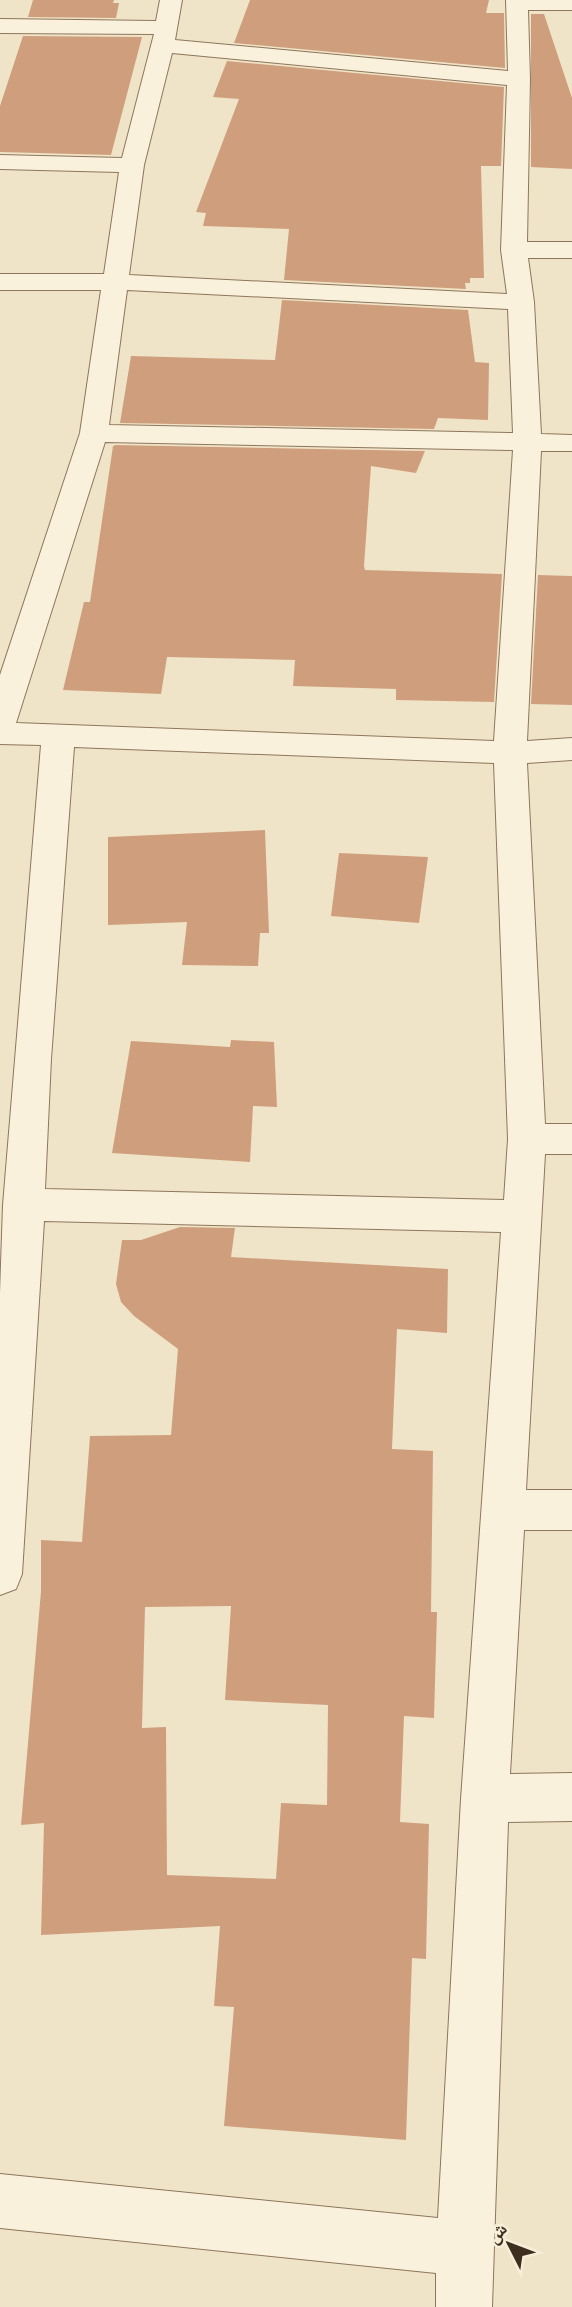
<svg xmlns="http://www.w3.org/2000/svg" width="572" height="2307" font-family="'Zilla Slab','Noto Naskh Arabic',serif">
	<style>
		.building { fill: #cf9f7d; fill-rule: evenodd }
		.lines { fill: none; stroke-linecap: round; stroke-linejoin: round }
		.minor-casing { stroke: #8d765c; stroke-width: 2 }
		.minor { fill: #faf1dc; fill-rule: evenodd }
	</style>
	<rect width="100%" height="100%" fill="#f0e4c8"/>
	<g class="building">
		<path d="M 33,0 L 114,0 L 113,3 L 119,3 L 116,18 L 28,17 Z"/>
		<path d="M 250,0 L 489,0 L 486,13 L 504,13 L 505,68 L 234,43 Z"/>
		<path d="M 531,14 L 544,14 L 572,98 L 572,169 L 531,167 Z"/>
		<path d="M 23,36 L 142,37 L 111,155 L 0,152 L 0,106 Z"/>
		<path d="M 227,61 L 504,87 L 501,166 L 481,166 L 484,278 L 470,278 L 470,283 L 465,283 L 466,289 L 284,280 L 289,229 L 203,226 L 206,213 L 196,212 L 239,99 L 213,97 Z"/>
		<path d="M 282,300 L 468,310 L 475,362 L 489,363 L 488,420 L 438,418 L 434,429 L 120,423 L 131,356 L 275,360 Z"/>
		<path d="M 116,445 L 425,451 L 416,473 L 371,466 L 364,566 L 365,570 L 502,574 L 494,702 L 396,700 L 396,689 L 293,686 L 295,660 L 167,657 L 161,694 L 63,690 L 84,602 L 90,602 L 113,446 Z"/>
		<path d="M 538,575 L 572,576 L 572,705 L 531,704 Z"/>
		<path d="M 265,830 L 269,933 L 260,933 L 258,966 L 182,965 L 187,922 L 108,925 L 108,837 Z"/>
		<path d="M 339,853 L 428,857 L 419,923 L 331,916 Z"/>
		<path d="M 231,1040 L 274,1042 L 277,1107 L 253,1106 L 250,1162 L 112,1153 L 131,1041 L 230,1047 Z"/>
		<path d="M 180,1227 L 235,1228 L 231,1257 L 448,1269 L 447,1333 L 397,1329 L 392,1449 L 433,1451 L 431,1612 L 437,1612 L 434,1718 L 404,1716 L 400,1822 L 429,1824 L 426,1959 L 412,1958 L 406,2140 L 224,2126 L 234,2007 L 214,2006 L 220,1926 L 41,1935 L 44,1823 L 21,1825 L 41,1591 L 41,1540 L 82,1542 L 90,1436 L 171,1435 L 178,1349 L 134,1316 L 121,1302 L 116,1284 L 122,1240 L 141,1240 ZM 231,1606 L 225,1700 L 328,1705 L 327,1805 L 281,1803 L 276,1879 L 167,1875 L 166,1727 L 142,1728 L 145,1607 Z"/>
	</g>
	<g class="lines">
		<g class="minor-casing">
			<path id="minor" d="M 160,0 L 182,0 L 175,40 L 508,71 L 506,0 L 572,0 L 572,10 L 528,10 L 530,79 L 527,242 L 572,242 L 572,258 L 528,258 L 534,302 L 541,434 L 572,435 L 572,451 L 541,451 L 527,741 L 572,738 L 572,760 L 527,763 L 545,1124 L 572,1124 L 572,1154 L 545,1154 L 526,1490 L 572,1490 L 572,1530 L 524,1530 L 510,1774 L 572,1773 L 572,1821 L 508,1822 L 492,2307 L 436,2307 L 436,2273 L 0,2228 L 0,2174 L 438,2218 L 461,1799 L 501,1232 L 44,1221 L 22,1574 L 16,1589 L 0,1595 L 0,1293 L 3,1205 L 41,745 L 0,744 L 0,675 L 80,433 L 101,290 L 0,290 L 0,274 L 104,274 L 119,172 L 0,169 L 0,155 L 122,158 L 154,34 L 0,33 L 0,19 L 156,21 ZM 172,53 L 507,85 L 501,250 L 507,294 L 129,275 L 144,165 ZM 127,290 L 508,309 L 513,433 L 109,425 ZM 105,442 L 513,450 L 494,741 L 16,723 ZM 74,747 L 494,763 L 508,1139 L 504,1200 L 45,1189 L 51,1059 Z"/>
		</g>
		<use href="#minor" class="minor"/>
	</g>
	<g transform="translate(509 2244) rotate(312)" stroke="#f7eed8" stroke-width="5" paint-order="stroke">
	<path d="M0-5L12 26L0 18L-12 26Z" fill="#3d2e20"/>
	<text y="-10" font-size="19" font-weight="bold" text-anchor="middle" fill="#3d2e20">ش</text>
	</g>
</svg>
